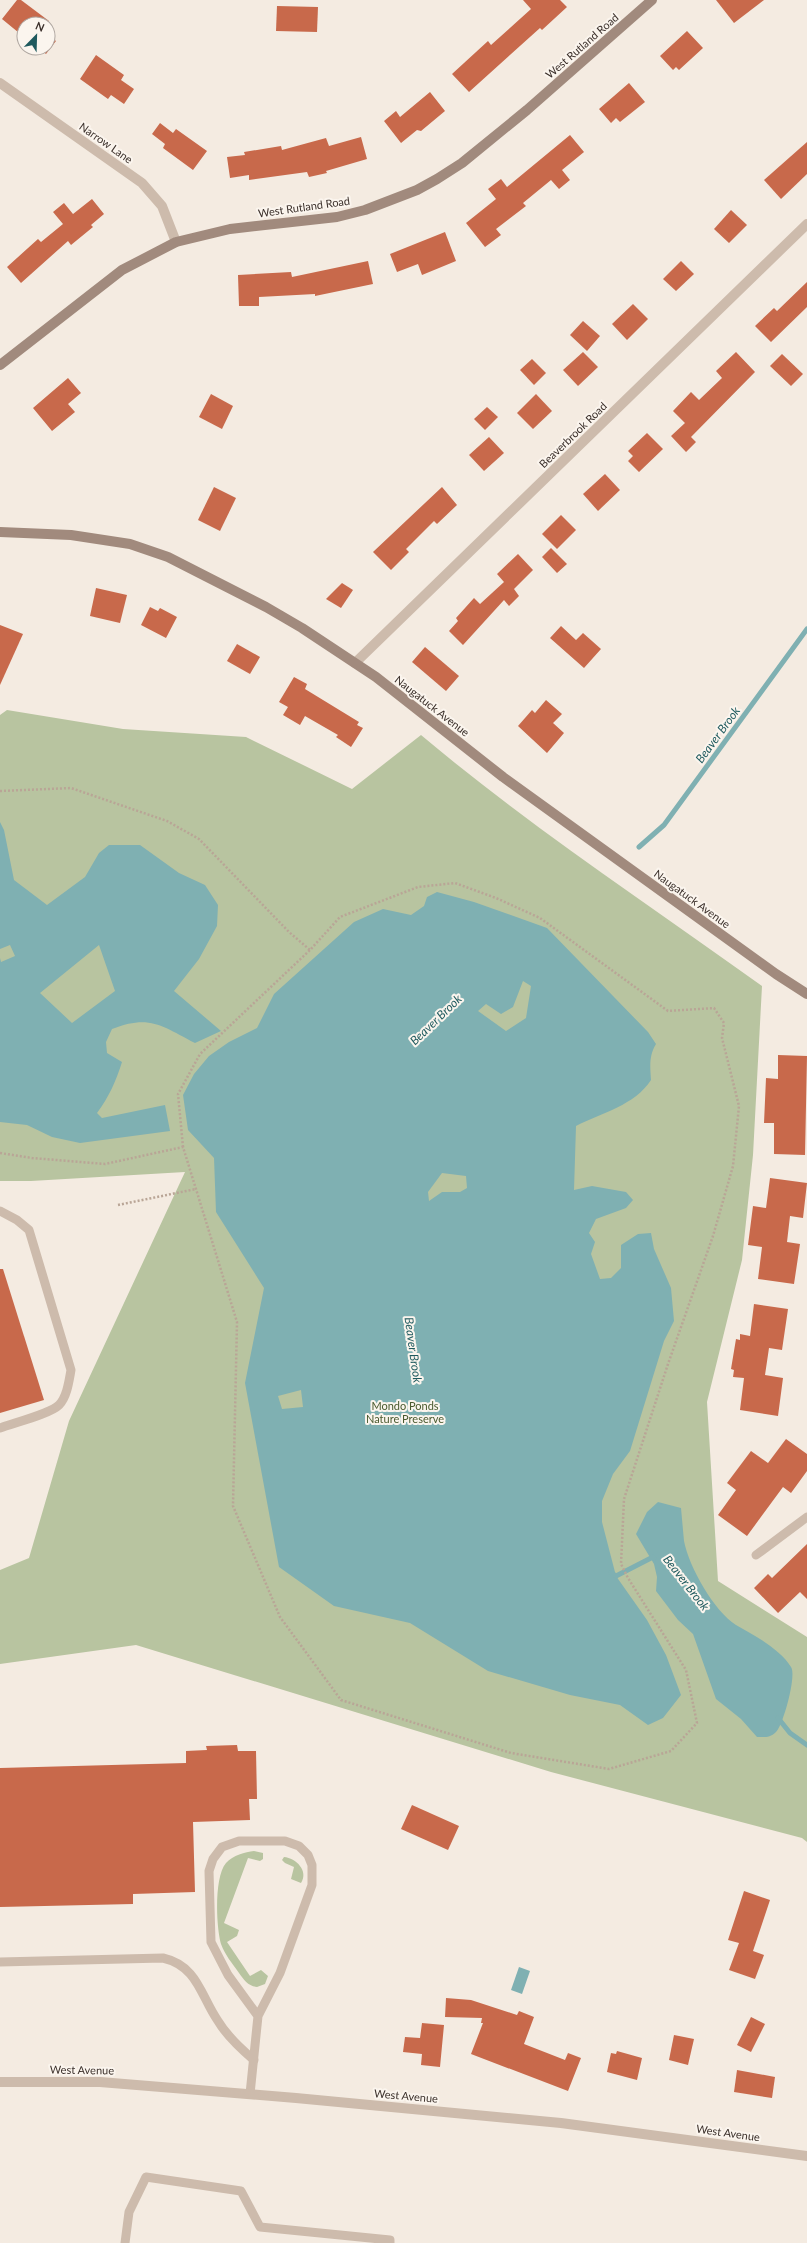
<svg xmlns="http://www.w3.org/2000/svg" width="807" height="2243" font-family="Lato,sans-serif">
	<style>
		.green { fill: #b8c4a0 }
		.water { fill: #7fb0b2; fill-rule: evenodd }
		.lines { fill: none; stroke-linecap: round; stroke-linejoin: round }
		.stream { stroke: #7fb0b2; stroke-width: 5 }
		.building { fill: #c8694b }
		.path { stroke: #b9a596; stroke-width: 2.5; stroke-dasharray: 2 2; stroke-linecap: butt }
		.service { stroke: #cdbbac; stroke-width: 9 }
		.minor { stroke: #cdbbac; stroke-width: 10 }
		.tertiary { stroke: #cdbbac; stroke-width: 10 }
		.secondary { stroke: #a18a7d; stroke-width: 10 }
		.labels { text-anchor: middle; stroke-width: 4; stroke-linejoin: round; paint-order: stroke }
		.street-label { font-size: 11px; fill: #3b302b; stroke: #fbf5ee }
		.park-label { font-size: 11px; fill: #4a5a2e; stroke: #fbf5ee }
		.water-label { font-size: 12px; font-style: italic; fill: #1f5a5e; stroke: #fbf5ee }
	</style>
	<rect width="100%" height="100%" fill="#f4ebe1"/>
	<g class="green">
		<path d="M 7,710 L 123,729 L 246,737 L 352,789 L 421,735 C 529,826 648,904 762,986 L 753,1155 L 742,1260 L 707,1402 L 718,1581 L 807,1637 L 807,1842 L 802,1838 L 551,1772 L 136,1645 L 0,1664 L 0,1570 L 29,1558 L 69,1421 L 185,1172 L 31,1181 L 0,1181 L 0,715 Z"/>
		<path d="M 254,1851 L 263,1853 L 263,1859 L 260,1861 L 248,1858 L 224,1923 L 239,1930 L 237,1936 L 227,1942 L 250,1976 L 261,1970 L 268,1976 L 265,1984 L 257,1987 C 248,1986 244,1980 239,1973 C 232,1963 225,1955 221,1944 C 216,1926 214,1877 226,1863 C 233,1855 245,1852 254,1851 Z"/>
		<path d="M 284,1857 C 296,1858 309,1871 301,1883 L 291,1879 L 294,1867 L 285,1863 L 282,1860 Z"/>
	</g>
	<g class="water">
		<path d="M 0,822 L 4,830 L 14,880 L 47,905 L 85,877 L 99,853 L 109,845 L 140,845 L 179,873 L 205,885 L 218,905 L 217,926 L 199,959 L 174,991 L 221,1031 L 195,1043 C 162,1026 150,1014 112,1029 L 106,1042 L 107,1053 L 122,1062 C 116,1081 109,1097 97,1113 L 102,1118 L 165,1105 L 170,1131 L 80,1143 L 52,1137 L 27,1125 L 0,1122 L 0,958 L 1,962 L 15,956 L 10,945 L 0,949 ZM 99,945 L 115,991 L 72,1023 L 40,993 Z"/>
		<path d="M 437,892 L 474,902 L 547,928 L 648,1032 L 656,1044 C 649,1056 650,1065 651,1080 C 635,1105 602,1113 576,1126 L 574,1190 L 592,1186 L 626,1192 L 633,1200 L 626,1208 L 596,1219 L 589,1233 L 595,1242 L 591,1254 L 600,1279 L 611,1278 L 621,1268 L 621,1245 L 638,1234 L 651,1233 L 654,1249 L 671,1288 L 674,1321 L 664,1341 L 630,1451 L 613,1474 L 602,1501 L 602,1522 L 616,1576 L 647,1620 L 666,1655 L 681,1695 L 663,1718 L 648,1725 L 620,1705 L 570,1695 L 488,1671 L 410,1623 L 334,1606 L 279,1567 L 245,1383 L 264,1288 L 216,1212 L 214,1158 L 188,1130 L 183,1095 L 194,1074 L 209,1056 L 229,1042 L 257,1028 L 274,994 L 354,922 L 383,909 L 411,915 L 424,906 L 427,897 ZM 523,981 L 531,986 L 526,1018 L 506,1031 L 478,1011 L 486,1004 L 501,1014 L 513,1007 ZM 442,1173 L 466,1176 L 467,1188 L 460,1192 L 442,1192 L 429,1201 L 428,1192 ZM 301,1390 L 303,1407 L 282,1409 L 278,1396 Z"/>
		<path d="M 658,1502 L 681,1508 C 682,1519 683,1530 684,1541 C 689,1567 714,1611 736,1625 C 754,1635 780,1649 791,1667 C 797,1675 783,1726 776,1732 C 770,1738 765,1737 757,1737 L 741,1719 L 716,1699 L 693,1634 L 678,1620 L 656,1591 L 657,1577 L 654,1564 L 636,1534 L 647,1512 Z"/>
		<path d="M 519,1967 L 530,1971 L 522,1994 L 511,1990 Z"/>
	</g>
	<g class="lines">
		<g class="stream">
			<path d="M 639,847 L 664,825 L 807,629"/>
			<path d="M 611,1573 L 616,1576 L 653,1557 L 654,1558"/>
			<path d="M 778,1718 L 790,1733 L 807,1745"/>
		</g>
	</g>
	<g class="building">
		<path d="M 17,0 L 21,0 L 49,21 L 47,24 L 24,24 L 24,37 L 2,19 Z"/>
		<path d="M 523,0 L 560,0 L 567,7 L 542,30 L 540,28 L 469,92 L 452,74 L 488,41 L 491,45 L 531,9 Z"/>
		<path d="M 716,0 L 764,0 L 734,23 Z"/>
		<path d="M 277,6 L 318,7 L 317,32 L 276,31 Z"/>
		<path d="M 687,31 L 703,48 L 679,70 L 676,67 L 673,70 L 660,56 Z"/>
		<path d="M 48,35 L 56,41 L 46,54 L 39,48 L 48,48 Z"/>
		<path d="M 96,55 L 124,75 L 121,80 L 134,89 L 124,104 L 111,95 L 108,99 L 80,79 Z"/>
		<path d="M 629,83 L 645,102 L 620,122 L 616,118 L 611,123 L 599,109 Z"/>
		<path d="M 430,92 L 445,111 L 421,131 L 417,130 L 401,143 L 384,121 L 396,111 L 400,117 Z"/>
		<path d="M 160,123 L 173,133 L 176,129 L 207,151 L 193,170 L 163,148 L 165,144 L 152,134 Z"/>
		<path d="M 570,135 L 584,152 L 562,170 L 570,180 L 559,189 L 551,180 L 523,203 L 526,206 L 496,229 L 501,235 L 485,247 L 466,223 L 496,199 L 488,189 L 501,179 L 507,187 Z"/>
		<path d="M 361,137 L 367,159 L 326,171 L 327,173 L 309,177 L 307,172 L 249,180 L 249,175 L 230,178 L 227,157 L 245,155 L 244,152 L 281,146 L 282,150 L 326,138 L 329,146 Z"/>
		<path d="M 807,142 L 807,174 L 781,199 L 764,180 Z"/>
		<path d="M 92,199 L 104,214 L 91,225 L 93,227 L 71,245 L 68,241 L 21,283 L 7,267 L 38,239 L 41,242 L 63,224 L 53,212 L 64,203 L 73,214 Z"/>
		<path d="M 731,210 L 747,225 L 729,243 L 714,229 Z"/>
		<path d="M 445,232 L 456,261 L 422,275 L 418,264 L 397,272 L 390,254 Z"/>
		<path d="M 368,261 L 373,284 L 315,296 L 315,294 L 259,297 L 259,306 L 239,306 L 238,275 L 291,272 L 292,277 Z"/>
		<path d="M 681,261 L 694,274 L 676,291 L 663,279 Z"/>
		<path d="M 807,282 L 807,307 L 771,342 L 755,326 L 774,308 L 777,311 Z"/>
		<path d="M 633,304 L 648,319 L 627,340 L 612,324 Z"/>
		<path d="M 583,321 L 600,336 L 587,351 L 570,335 Z"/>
		<path d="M 583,352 L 598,367 L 578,386 L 563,370 Z"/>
		<path d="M 736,352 L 755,372 L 691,437 L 696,442 L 686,452 L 671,436 L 685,423 L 673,411 L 691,392 L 699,400 L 722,378 L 716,371 Z"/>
		<path d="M 782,354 L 803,374 L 791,386 L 770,366 Z"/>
		<path d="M 532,359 L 546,373 L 534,385 L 520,370 Z"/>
		<path d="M 68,378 L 81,393 L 68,404 L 75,412 L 52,431 L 33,408 Z"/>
		<path d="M 211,394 L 233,406 L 222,429 L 199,417 Z"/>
		<path d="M 536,394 L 552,411 L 533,429 L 517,413 Z"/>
		<path d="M 487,407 L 498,417 L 485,430 L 474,419 Z"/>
		<path d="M 647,433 L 663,449 L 639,472 L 628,461 L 633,456 L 628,451 Z"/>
		<path d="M 489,437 L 504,453 L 484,471 L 469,455 Z"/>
		<path d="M 605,474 L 620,490 L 598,511 L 583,494 Z"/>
		<path d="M 214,487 L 236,498 L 220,531 L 198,520 Z"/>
		<path d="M 442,487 L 457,505 L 437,524 L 434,521 L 406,549 L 409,552 L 391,570 L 373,552 Z"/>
		<path d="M 561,515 L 576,530 L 557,549 L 542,534 Z"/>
		<path d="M 551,548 L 567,564 L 557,573 L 542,557 Z"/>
		<path d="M 518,554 L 533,570 L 514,589 L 519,596 L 509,606 L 504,600 L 463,645 L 449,631 L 458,621 L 456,618 L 474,598 L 480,604 L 504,582 L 497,574 Z"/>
		<path d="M 342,583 L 353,590 L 341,608 L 326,599 Z"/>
		<path d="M 96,588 L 127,595 L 120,623 L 90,616 Z"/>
		<path d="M 150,607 L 158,611 L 160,608 L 177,617 L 166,638 L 141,625 Z"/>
		<path d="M 0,625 L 23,634 L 0,685 Z"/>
		<path d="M 561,626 L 576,640 L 583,633 L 601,649 L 584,668 L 550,638 Z"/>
		<path d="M 237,644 L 260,657 L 250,674 L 227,661 Z"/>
		<path d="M 425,647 L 459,676 L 446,691 L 412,662 Z"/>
		<path d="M 294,677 L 307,684 L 305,689 L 359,722 L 357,725 L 363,728 L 351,747 L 336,737 L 338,735 L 305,716 L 300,725 L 283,715 L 288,707 L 279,702 Z"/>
		<path d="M 546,700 L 562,714 L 553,723 L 564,733 L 547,753 L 518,726 L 532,710 L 535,713 Z"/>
		<path d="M 778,1055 L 807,1056 L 805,1155 L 774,1154 L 774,1123 L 764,1123 L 766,1078 L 778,1079 Z"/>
		<path d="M 770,1178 L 807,1183 L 803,1218 L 790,1216 L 787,1242 L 800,1244 L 794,1284 L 758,1279 L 762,1247 L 748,1245 L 753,1206 L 766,1208 Z"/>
		<path d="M 0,1269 L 3,1269 L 44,1400 L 0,1413 Z"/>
		<path d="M 754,1304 L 788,1309 L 782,1350 L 769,1348 L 765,1375 L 783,1378 L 778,1416 L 740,1410 L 744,1378 L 733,1377 L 734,1370 L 731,1369 L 736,1339 L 740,1340 L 740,1334 L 750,1336 Z"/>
		<path d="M 786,1439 L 807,1454 L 807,1471 L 791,1493 L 783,1487 L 747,1536 L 718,1515 L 736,1490 L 727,1483 L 751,1451 L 768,1463 Z"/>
		<path d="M 807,1544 L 807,1599 L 800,1592 L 778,1613 L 754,1588 L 768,1574 L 772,1578 Z"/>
		<path d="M 237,1745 L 238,1751 L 256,1751 L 257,1799 L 249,1799 L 250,1820 L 193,1822 L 195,1892 L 133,1894 L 133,1904 L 0,1907 L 0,1768 L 186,1763 L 186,1751 L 207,1750 L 206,1746 Z"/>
		<path d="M 412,1805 L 459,1826 L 448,1850 L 401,1829 Z"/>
		<path d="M 744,1891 L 770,1900 L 753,1951 L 764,1955 L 755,1979 L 729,1970 L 739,1943 L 728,1940 Z"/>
		<path d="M 446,1998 L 471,2000 L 517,2015 L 519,2011 L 534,2017 L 524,2044 L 565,2060 L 568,2053 L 581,2058 L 568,2091 L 471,2054 L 483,2023 L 481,2023 L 482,2018 L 445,2017 Z"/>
		<path d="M 751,2017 L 765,2024 L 751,2052 L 737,2045 Z"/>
		<path d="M 422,2023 L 444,2025 L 440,2067 L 421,2065 L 422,2054 L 403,2052 L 405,2037 L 420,2038 Z"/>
		<path d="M 674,2035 L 694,2039 L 688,2065 L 669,2060 Z"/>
		<path d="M 617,2051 L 642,2058 L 637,2080 L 607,2072 L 611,2053 L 616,2054 Z"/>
		<path d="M 737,2070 L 775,2077 L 772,2098 L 734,2092 Z"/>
	</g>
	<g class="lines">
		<g class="path">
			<path d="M 0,791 L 71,788 L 167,821 L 199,839 L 289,932 L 310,950 L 340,917 L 418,887 L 455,883 L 496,898 L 540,918 L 668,1011 L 714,1008 L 724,1023 L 722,1038 L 739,1106 L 733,1166 L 713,1236 L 668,1364 L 624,1499 L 621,1564 L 628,1578 L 686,1670 L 697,1723 L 671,1751 L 609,1769 L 511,1753 L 341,1700 L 280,1617 L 233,1506 L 237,1322 L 183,1147 L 105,1164 L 32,1158 L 0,1153"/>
			<path d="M 183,1147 L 178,1094 L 200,1054 L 310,950"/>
			<path d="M 118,1205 L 196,1189"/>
		</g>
		<g class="service">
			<path d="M 0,1211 L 17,1220 L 29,1230 L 71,1370 C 69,1381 67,1397 59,1405 C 50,1414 13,1423 0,1428"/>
			<path d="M 756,1555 L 807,1517"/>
			<path d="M 0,1962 L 163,1958 C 198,1966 201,1997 218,2021 C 227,2036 241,2049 254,2060"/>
			<path d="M 250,2094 L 258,2016 L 280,1973 L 312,1885 L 312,1865 L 308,1855 L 299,1846 L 285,1841 L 239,1841 L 222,1847 L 213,1859 L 209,1871 L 211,1942 L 228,1975 L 258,2016"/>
			<path d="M 125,2243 L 129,2212 L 146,2177 L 241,2191 L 260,2227 L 390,2240 L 390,2243"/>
		</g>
		<g class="minor">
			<path d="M 0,83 L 142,183 L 162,206 L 176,242"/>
			<path d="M 355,663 L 807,224"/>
		</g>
		<path class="tertiary" d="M 0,2082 L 100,2082 L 296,2098 L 561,2123 L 807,2156"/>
		<g class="secondary">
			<path d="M 0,365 L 122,270 L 176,242 L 230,229 L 337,217 L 365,210 L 417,190 L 437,179 L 462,163 L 527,110 L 652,0"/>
			<path d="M 0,532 L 71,535 L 130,544 L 168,557 L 266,607 L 302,628 L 376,677 L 503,777 L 776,974 L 807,994"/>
		</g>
	</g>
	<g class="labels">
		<g class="street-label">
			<text transform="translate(582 46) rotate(-41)" y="4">West Rutland Road</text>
			<text transform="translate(106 143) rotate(35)" y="4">Narrow Lane</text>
			<text transform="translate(304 207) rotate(-8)" y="4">West Rutland Road</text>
			<text transform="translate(573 435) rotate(-44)" y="4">Beaverbrook Road</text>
			<text transform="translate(432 706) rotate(38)" y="4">Naugatuck Avenue</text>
			<text transform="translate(692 899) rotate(36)" y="4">Naugatuck Avenue</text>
			<text transform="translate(82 2070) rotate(1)" y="4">West Avenue</text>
			<text transform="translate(406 2096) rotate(5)" y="4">West Avenue</text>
			<text transform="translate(728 2133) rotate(8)" y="4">West Avenue</text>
		</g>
		<g class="park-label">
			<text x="405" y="1410">Mondo Ponds<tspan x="405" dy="13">Nature Preserve</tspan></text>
		</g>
		<g class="water-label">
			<text transform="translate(718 735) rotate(-54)" y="4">Beaver Brook</text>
			<text transform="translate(436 1020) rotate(-44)" y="4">Beaver Brook</text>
			<text transform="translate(413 1350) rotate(82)" y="4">Beaver Brook</text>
			<text transform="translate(686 1583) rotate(52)" y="4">Beaver Brook</text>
		</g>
	</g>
	<g transform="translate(36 36) rotate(23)"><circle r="19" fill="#fbf5ee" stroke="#aea6a0"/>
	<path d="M0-3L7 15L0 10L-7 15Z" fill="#1f5a5e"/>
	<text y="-6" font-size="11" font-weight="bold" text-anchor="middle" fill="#3b302b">N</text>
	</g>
</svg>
